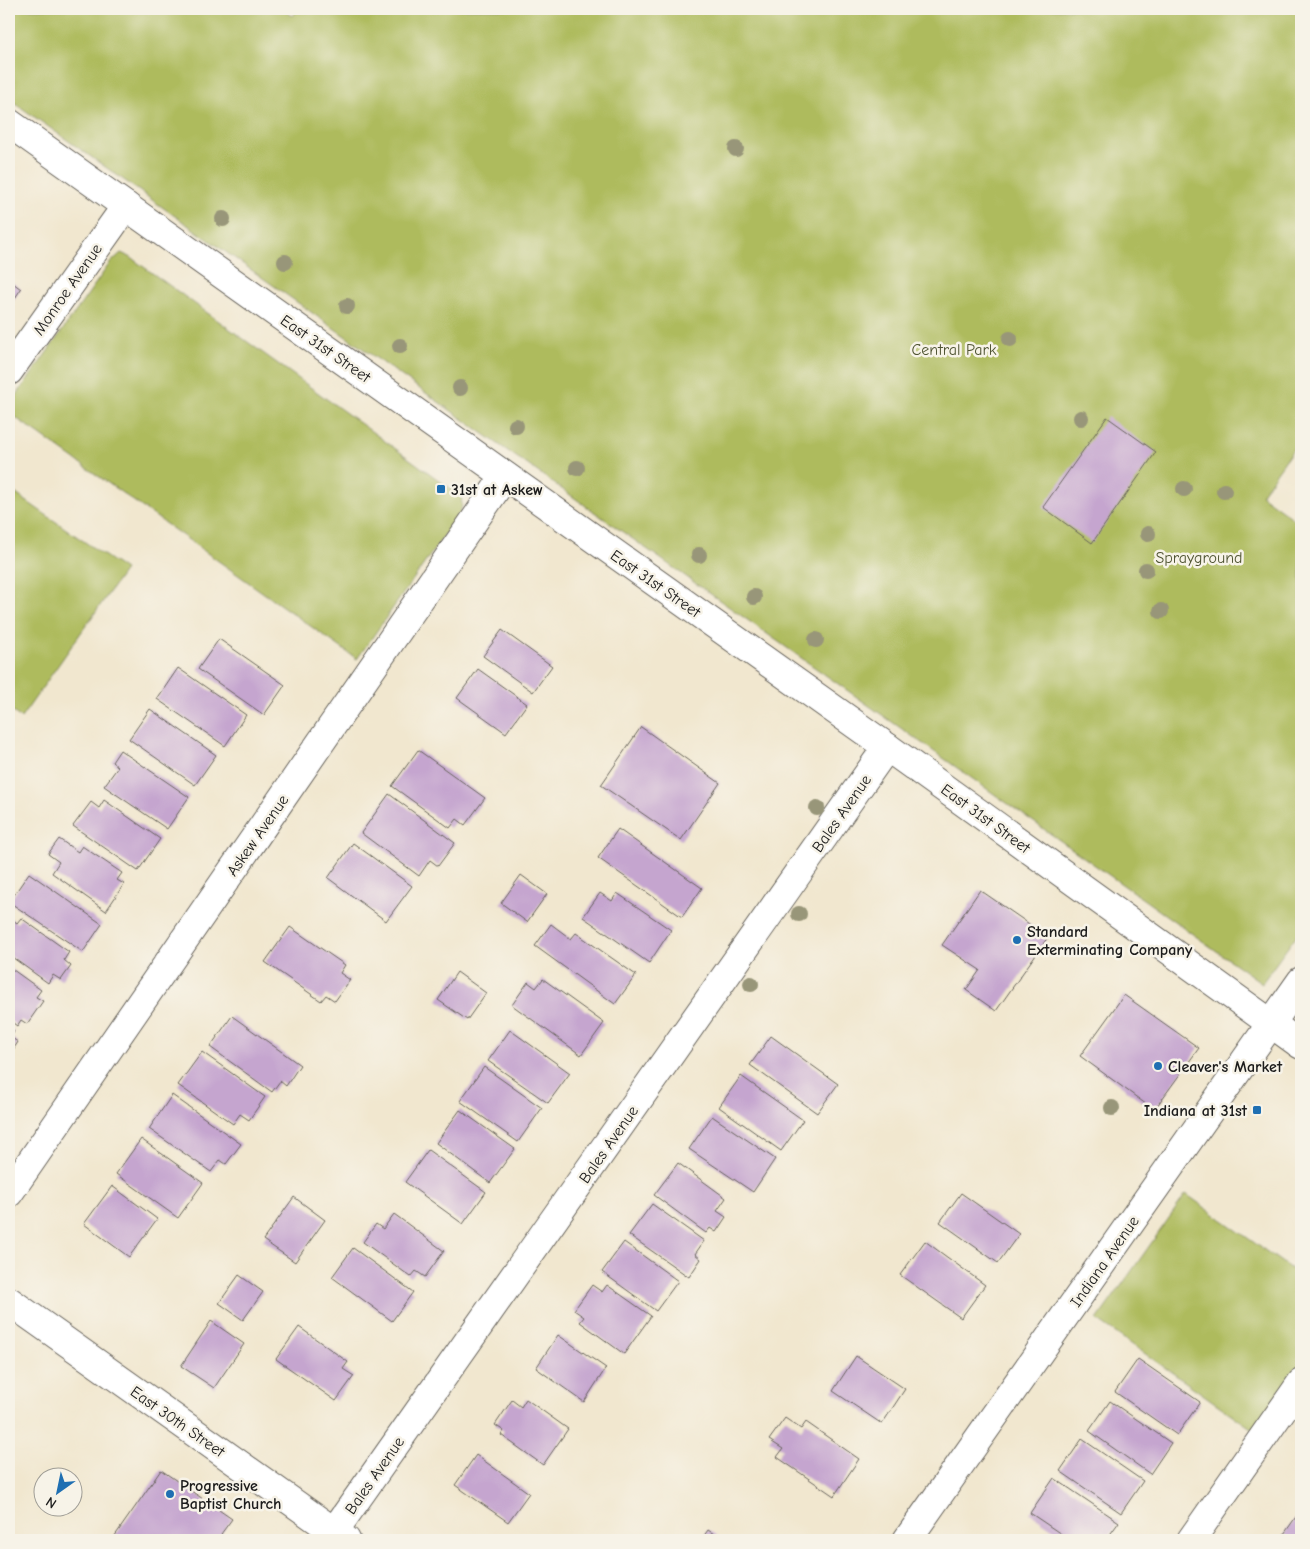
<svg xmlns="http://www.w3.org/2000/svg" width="1310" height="1549" font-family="'Comic Neue',sans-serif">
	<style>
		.green { fill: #aebb5d; stroke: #656c3c }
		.building { fill: #c5a5cf }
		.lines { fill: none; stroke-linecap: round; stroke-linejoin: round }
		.minor-casing { stroke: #67635b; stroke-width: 30 }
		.major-casing { stroke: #67635b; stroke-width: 30 }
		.minor { stroke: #fff; stroke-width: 28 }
		.major { stroke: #fff; stroke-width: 28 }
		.tree { fill: #989679 }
		.poi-dot { fill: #1f6fb2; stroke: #f7f3e8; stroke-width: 2 }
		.labels { text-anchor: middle; stroke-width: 5; stroke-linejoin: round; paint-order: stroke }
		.street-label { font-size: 16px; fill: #1c1c1c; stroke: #f7f3e8 }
		.park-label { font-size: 16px; fill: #4f5433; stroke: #f7f3e8 }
		.poi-label { font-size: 16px; font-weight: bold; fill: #1c1c1c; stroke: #f7f3e8; text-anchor: start }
	</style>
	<rect width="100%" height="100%" fill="#f7f3e8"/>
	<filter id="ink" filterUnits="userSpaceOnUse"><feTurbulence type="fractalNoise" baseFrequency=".02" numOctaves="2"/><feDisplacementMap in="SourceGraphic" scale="10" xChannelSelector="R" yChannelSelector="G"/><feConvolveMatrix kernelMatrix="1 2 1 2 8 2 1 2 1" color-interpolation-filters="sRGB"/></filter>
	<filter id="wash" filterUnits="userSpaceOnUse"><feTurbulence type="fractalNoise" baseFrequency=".0096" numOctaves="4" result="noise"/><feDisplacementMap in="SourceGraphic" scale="20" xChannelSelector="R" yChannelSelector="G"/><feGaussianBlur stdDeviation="1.12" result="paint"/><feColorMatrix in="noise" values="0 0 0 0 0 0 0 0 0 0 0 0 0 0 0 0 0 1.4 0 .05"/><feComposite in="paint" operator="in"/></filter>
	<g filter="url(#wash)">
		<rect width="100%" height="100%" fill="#f1e7cf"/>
		<g class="green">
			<path d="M 9,9 L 282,9 L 293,16 L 298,9 L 1301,9 L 1301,438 L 1261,495 L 1301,524 L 1301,929 L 1262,983 L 9,99 Z"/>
			<path d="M 121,253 L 130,257 L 461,496 L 462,505 L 460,513 L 357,659 L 9,413 L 9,406 L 110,263 Z"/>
			<path d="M 9,489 L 125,570 L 21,718 L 9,709 Z"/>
			<path d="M 1186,1194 L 1301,1276 L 1301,1372 L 1258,1433 L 1097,1320 Z"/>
		</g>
		<g id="blocks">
			<g class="building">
				<path d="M 9,280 L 21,289 L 9,307 Z"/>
				<path d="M 1107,417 L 1156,452 L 1092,543 L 1043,507 Z"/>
				<path d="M 502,630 L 552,666 L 533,692 L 483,656 Z"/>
				<path d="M 219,639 L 285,685 L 264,715 L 198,669 Z"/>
				<path d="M 178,668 L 246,715 L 225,746 L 157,699 Z"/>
				<path d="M 478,669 L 527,704 L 506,733 L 457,698 Z"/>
				<path d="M 150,709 L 216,755 L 195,785 L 129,739 Z"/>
				<path d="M 641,727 L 720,783 L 681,840 L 601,785 Z"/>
				<path d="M 120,750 L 189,797 L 167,829 L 104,786 L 118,767 L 112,762 Z"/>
				<path d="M 418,750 L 485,798 L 465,825 L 457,819 L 450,828 L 392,786 Z"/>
				<path d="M 389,794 L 455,843 L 438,866 L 430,860 L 419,876 L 361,833 Z"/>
				<path d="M 104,800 L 160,839 L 138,871 L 73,826 L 91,802 L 99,808 Z"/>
				<path d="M 618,829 L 702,888 L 682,917 L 598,858 Z"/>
				<path d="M 59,839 L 78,852 L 82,846 L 122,873 L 117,880 L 124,884 L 106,911 L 52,873 L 59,862 L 48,854 Z"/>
				<path d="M 353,843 L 412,886 L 386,921 L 328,878 Z"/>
				<path d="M 29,873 L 102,924 L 83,952 L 9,902 Z"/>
				<path d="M 521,875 L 547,894 L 527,922 L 501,903 Z"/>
				<path d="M 980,890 L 1048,937 L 996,1011 L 966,990 L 980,970 L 942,945 Z"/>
				<path d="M 600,893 L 612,901 L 617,893 L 671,930 L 649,963 L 583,917 Z"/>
				<path d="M 9,917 L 17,923 L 21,918 L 69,952 L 64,960 L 71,966 L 61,980 L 53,975 L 48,983 L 9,955 Z"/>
				<path d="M 551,924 L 571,939 L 576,933 L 636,975 L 615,1004 L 535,946 Z"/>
				<path d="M 290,927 L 345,965 L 340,973 L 350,980 L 335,1001 L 326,995 L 321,1001 L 265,962 Z"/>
				<path d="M 9,967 L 41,990 L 36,997 L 43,1001 L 27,1024 L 21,1020 L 17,1026 L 9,1020 Z"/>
				<path d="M 457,972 L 486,993 L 467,1020 L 438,1000 Z"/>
				<path d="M 543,979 L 604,1023 L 581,1055 L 512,1005 L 528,982 L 536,988 Z"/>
				<path d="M 1124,995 L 1199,1048 L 1154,1110 L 1080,1056 Z"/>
				<path d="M 232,1016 L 300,1065 L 286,1086 L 280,1081 L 272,1092 L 210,1047 Z"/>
				<path d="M 9,1027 L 14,1031 L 10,1037 L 18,1042 L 9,1056 Z"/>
				<path d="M 510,1030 L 570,1073 L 548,1103 L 488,1061 Z"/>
				<path d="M 771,1036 L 838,1084 L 817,1113 L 750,1065 Z"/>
				<path d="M 202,1052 L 265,1097 L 249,1120 L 240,1114 L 233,1124 L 178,1085 Z"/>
				<path d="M 484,1067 L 542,1108 L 518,1142 L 460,1101 Z"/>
				<path d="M 741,1076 L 803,1120 L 781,1151 L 719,1107 Z"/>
				<path d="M 172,1095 L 241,1144 L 226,1164 L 220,1160 L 211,1172 L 149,1129 Z"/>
				<path d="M 460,1110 L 515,1149 L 490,1183 L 436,1143 Z"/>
				<path d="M 712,1116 L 775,1159 L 753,1192 L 689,1149 Z"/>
				<path d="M 141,1139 L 203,1183 L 178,1218 L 116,1174 Z"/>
				<path d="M 428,1150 L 486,1192 L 463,1224 L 405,1182 Z"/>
				<path d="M 678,1163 L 726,1198 L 717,1211 L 726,1217 L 716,1232 L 710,1228 L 706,1233 L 654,1195 Z"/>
				<path d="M 112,1186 L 157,1219 L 129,1257 L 84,1224 Z"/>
				<path d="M 961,1193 L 1019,1234 L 998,1263 L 940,1222 Z"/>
				<path d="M 294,1197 L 325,1220 L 295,1262 L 263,1240 Z"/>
				<path d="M 652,1204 L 704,1241 L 695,1254 L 701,1259 L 689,1277 L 629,1235 Z"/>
				<path d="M 394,1214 L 444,1251 L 425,1277 L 416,1271 L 411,1277 L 363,1242 L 376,1224 L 383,1229 Z"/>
				<path d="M 925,1241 L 985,1285 L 961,1318 L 900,1275 Z"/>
				<path d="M 624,1242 L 678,1281 L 656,1311 L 602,1272 Z"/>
				<path d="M 353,1248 L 413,1292 L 392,1321 L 332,1277 Z"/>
				<path d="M 239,1275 L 263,1292 L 243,1320 L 219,1303 Z"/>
				<path d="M 592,1285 L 602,1292 L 607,1285 L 651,1316 L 624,1354 L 580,1322 L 584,1317 L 574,1310 Z"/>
				<path d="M 211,1321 L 244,1344 L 214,1388 L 181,1366 Z"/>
				<path d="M 299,1327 L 348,1362 L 343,1369 L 354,1376 L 336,1401 L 276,1359 Z"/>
				<path d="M 558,1335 L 606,1368 L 584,1402 L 536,1368 Z"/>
				<path d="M 856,1356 L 905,1389 L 882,1424 L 833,1391 Z"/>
				<path d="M 1138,1359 L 1200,1402 L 1177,1435 L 1115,1392 Z"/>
				<path d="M 526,1399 L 568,1429 L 543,1465 L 501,1435 L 504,1431 L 495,1425 L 512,1400 L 521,1407 Z"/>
				<path d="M 1110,1401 L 1171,1443 L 1150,1474 L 1089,1431 Z"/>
				<path d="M 785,1418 L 801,1429 L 806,1422 L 859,1459 L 834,1496 L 777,1457 L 783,1449 L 769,1440 Z"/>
				<path d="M 1082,1439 L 1143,1481 L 1121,1513 L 1060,1471 Z"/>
				<path d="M 476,1455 L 529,1493 L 508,1522 L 455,1485 Z"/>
				<path d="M 161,1470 L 232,1519 L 221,1534 L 226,1538 L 225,1540 L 112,1540 Z"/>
				<path d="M 1054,1478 L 1119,1522 L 1106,1540 L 1070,1540 L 1030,1513 Z"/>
				<path d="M 1298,1514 L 1301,1517 L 1301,1540 L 1293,1540 L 1284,1534 Z"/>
				<path d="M 708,1530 L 723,1540 L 701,1540 Z"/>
			</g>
		</g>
	</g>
	<g filter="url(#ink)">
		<use href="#blocks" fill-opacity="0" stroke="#67635b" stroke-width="1"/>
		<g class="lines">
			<g class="minor-casing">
				<g id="minor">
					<path d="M 9,371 L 126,206"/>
					<path d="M 9,1193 L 505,476"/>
					<path d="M 9,1301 L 346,1540"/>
					<path d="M 328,1540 L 887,747"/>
					<path d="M 907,1540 L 1301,981"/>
					<path d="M 1191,1540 L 1301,1383"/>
				</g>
			</g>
			<g class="major-casing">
				<path id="major" d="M 9,123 L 887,747 L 1301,1045"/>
			</g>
			<use href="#minor" class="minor"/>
			<use href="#major" class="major"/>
		</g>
		<g class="tree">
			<circle cx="736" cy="149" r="8"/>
			<circle cx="223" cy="219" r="8"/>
			<circle cx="285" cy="262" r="8"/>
			<circle cx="347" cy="306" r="8"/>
			<circle cx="1010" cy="339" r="8"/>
			<circle cx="400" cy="346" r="8"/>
			<circle cx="460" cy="388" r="8"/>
			<circle cx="1081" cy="418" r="8"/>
			<circle cx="516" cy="426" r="8"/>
			<circle cx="577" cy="468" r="8"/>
			<circle cx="1184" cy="489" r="8"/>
			<circle cx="1224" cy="491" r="8"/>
			<circle cx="1148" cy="534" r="8"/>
			<circle cx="699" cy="555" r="8"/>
			<circle cx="1146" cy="570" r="8"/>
			<circle cx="754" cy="597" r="8"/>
			<circle cx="1161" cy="611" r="8"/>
			<circle cx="816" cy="640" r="8"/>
			<circle cx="817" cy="808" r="8"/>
			<circle cx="799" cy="914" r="8"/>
			<circle cx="751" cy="984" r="8"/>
			<circle cx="1112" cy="1108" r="8"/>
		</g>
	</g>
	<g class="poi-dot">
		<rect x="436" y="484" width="10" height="10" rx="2.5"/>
		<circle cx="1017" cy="940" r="5"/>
		<circle cx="1158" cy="1066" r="5"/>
		<rect x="1252" y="1105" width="10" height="10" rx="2.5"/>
		<circle cx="170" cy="1494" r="5"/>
	</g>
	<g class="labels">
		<g class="street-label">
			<text transform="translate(67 289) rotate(-55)" y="6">Monroe Avenue</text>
			<text transform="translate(326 348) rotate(35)" y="6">East 31st Street</text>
			<text transform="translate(656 583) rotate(35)" y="6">East 31st Street</text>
			<text transform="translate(841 813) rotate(-55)" y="6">Bales Avenue</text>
			<text transform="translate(986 818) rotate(36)" y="6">East 31st Street</text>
			<text transform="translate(257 835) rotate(-55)" y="6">Askew Avenue</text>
			<text transform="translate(608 1144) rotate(-55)" y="6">Bales Avenue</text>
			<text transform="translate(1104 1261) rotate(-55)" y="6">Indiana Avenue</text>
			<text transform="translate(178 1421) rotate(35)" y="6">East 30th Street</text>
			<text transform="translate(374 1475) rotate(-55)" y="6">Bales Avenue</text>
		</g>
		<g class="park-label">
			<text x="954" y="355">Central Park</text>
			<text x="1199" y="563">Sprayground</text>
		</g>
		<g class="poi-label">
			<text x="451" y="495">31st at Askew</text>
			<text x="1027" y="937">Standard<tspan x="1027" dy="18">Exterminating Company</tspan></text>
			<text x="1168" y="1072">Cleaver's Market</text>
			<text x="1247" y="1116" text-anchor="end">Indiana at 31st</text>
			<text x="180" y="1491">Progressive<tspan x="180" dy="18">Baptist Church</tspan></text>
		</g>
	</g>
	<rect width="1310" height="1549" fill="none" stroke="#f7f3e8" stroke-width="30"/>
	<g transform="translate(58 1492) rotate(213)"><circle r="24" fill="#f7f3e8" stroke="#9f9d96"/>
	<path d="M0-4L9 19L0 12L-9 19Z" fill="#1f6fb2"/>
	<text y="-8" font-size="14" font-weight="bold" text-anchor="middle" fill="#1c1c1c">N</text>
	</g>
</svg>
